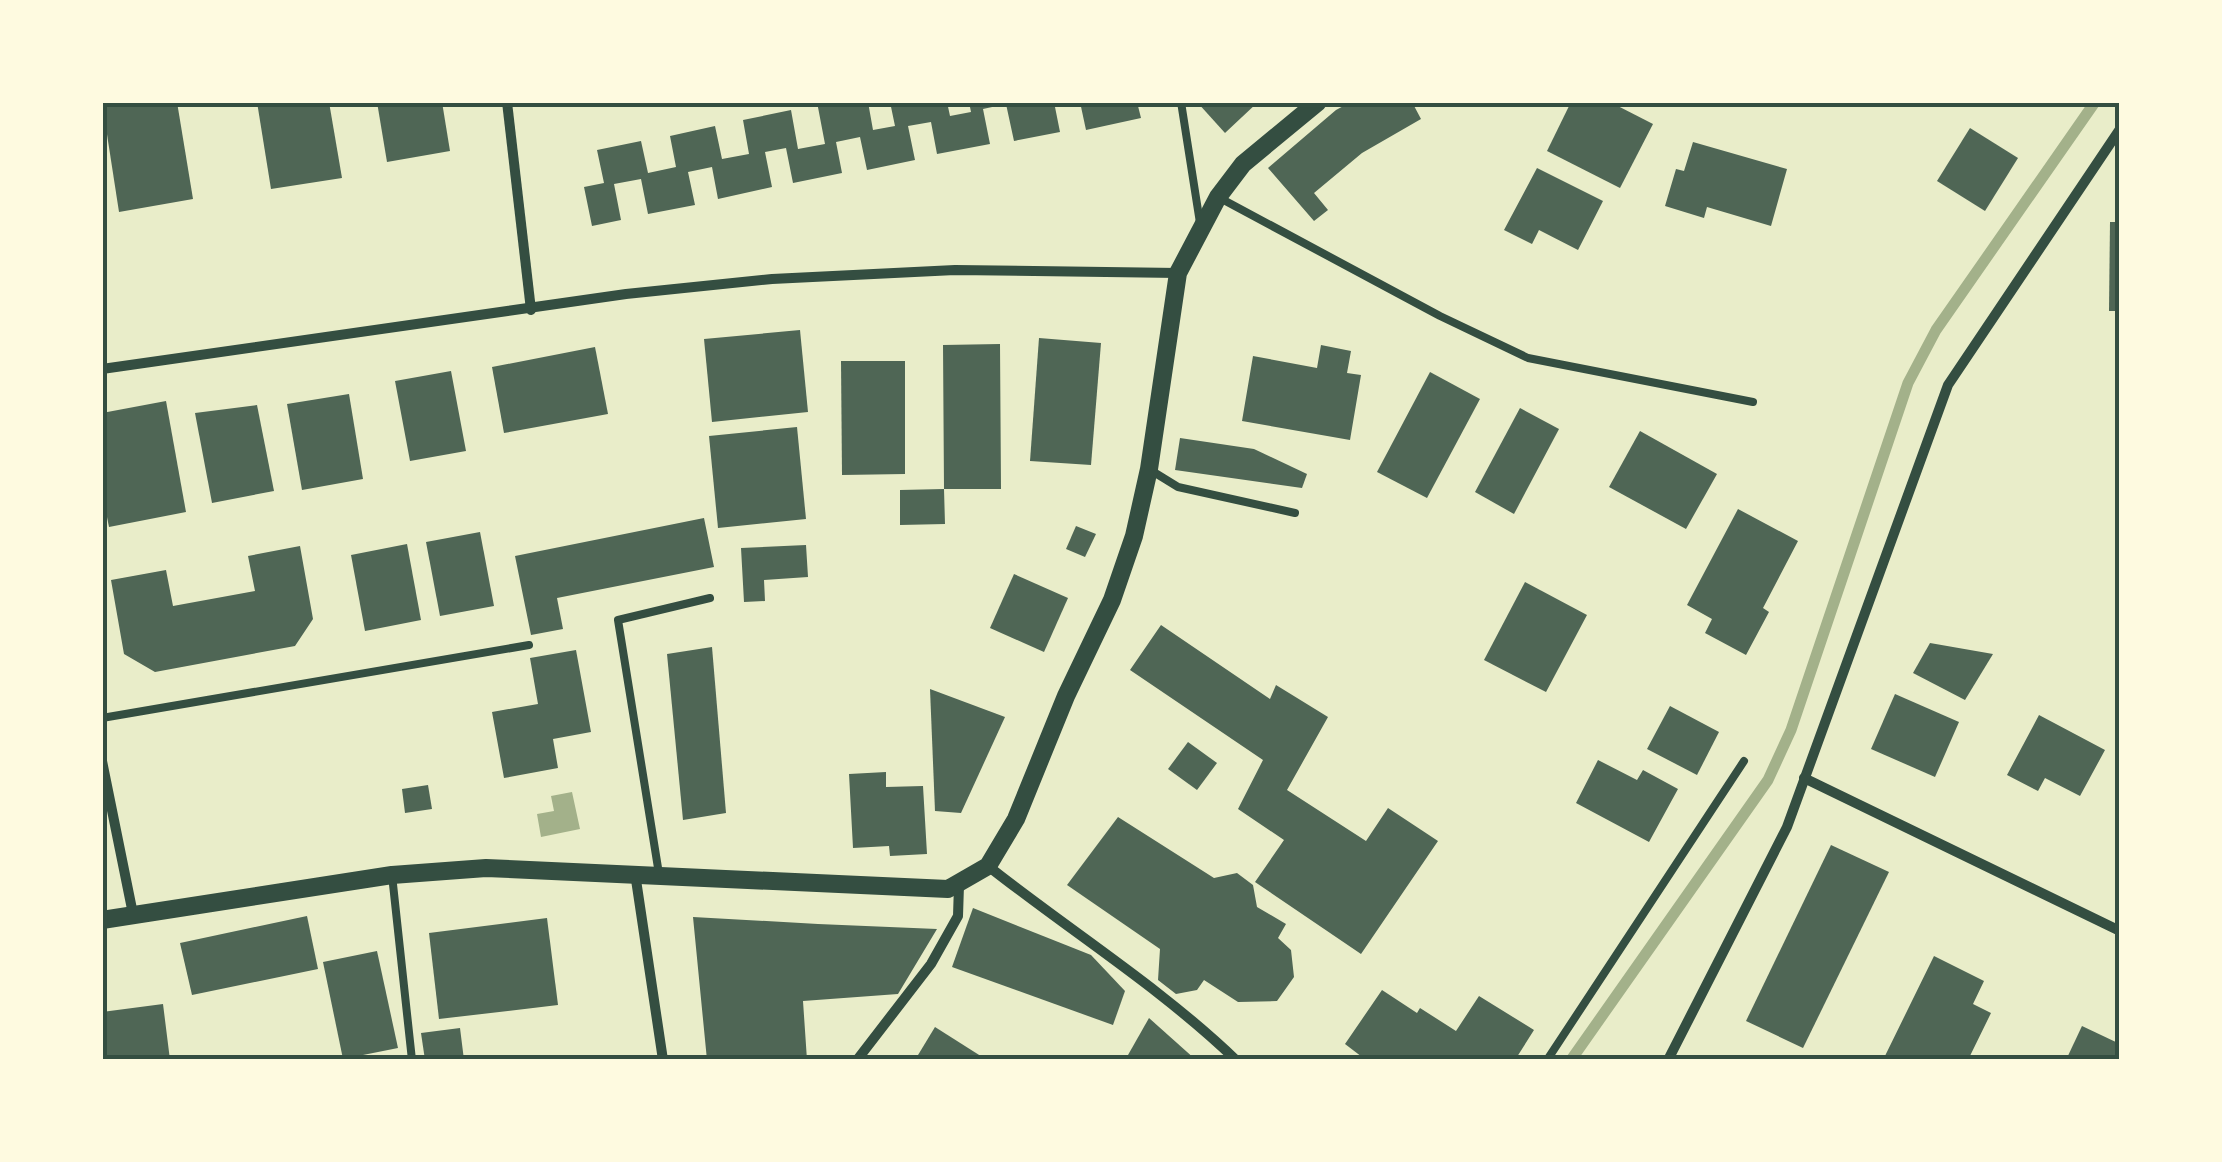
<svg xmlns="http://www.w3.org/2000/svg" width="2222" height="1162" font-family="'Noto Sans',sans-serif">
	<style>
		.water { fill: #a3b18a }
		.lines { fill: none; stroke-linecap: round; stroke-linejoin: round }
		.stream { stroke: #a3b18a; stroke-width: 11 }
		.building { fill: #4f6655 }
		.service { stroke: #344e41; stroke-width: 8 }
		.minor { stroke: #344e41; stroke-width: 10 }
		.tertiary { stroke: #344e41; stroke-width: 18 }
		.neatline { fill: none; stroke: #344e41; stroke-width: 4 }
	</style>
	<rect width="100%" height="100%" fill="#e9edc9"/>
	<path class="water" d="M 572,792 L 580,829 L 541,837 L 537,814 L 554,811 L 551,796 Z"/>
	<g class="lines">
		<path class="stream" d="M 1571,1060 L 1768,780 L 1791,730 L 1908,383 L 1936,330 L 2095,102"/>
	</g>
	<g class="building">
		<path d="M 102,102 L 177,102 L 193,199 L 119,212 Z"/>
		<path d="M 257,102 L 329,102 L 342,178 L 271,189 Z"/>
		<path d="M 377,102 L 442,102 L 450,151 L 387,162 Z"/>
		<path d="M 817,102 L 868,102 L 873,130 L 895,126 L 890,102 L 947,102 L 950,116 L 971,112 L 969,102 L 1054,102 L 1060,132 L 1014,141 L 1006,104 L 983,109 L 990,144 L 937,154 L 931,122 L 908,126 L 915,160 L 867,170 L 860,137 L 836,142 L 842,173 L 793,183 L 786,148 L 765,152 L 772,187 L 718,199 L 712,167 L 688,172 L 695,205 L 648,214 L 641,179 L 614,184 L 621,220 L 592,226 L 584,187 L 604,183 L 597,150 L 641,141 L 648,173 L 676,167 L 670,136 L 715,126 L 722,159 L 749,154 L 743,120 L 791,110 L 798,149 L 825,144 Z"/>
		<path d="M 1080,102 L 1137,102 L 1141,118 L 1086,130 Z"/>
		<path d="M 1197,102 L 1258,102 L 1225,133 Z"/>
		<path d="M 1351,102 L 1412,102 L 1421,119 L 1362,153 L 1314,193 L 1328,210 L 1314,221 L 1268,168 L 1336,110 Z"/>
		<path d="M 1571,102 L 1610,102 L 1653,124 L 1620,188 L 1547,151 Z"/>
		<path d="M 1970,128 L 2018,158 L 1985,211 L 1937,181 Z"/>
		<path d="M 1693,142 L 1787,169 L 1771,226 L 1707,207 L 1704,218 L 1665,206 L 1676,169 L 1684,171 Z"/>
		<path d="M 1537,168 L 1603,201 L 1578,250 L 1539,230 L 1532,244 L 1504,230 Z"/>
		<path d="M 2110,222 L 2120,222 L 2120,311 L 2109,311 Z"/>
		<path d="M 800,330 L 808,412 L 712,422 L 704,339 Z"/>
		<path d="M 1039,338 L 1101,343 L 1091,465 L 1030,461 Z"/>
		<path d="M 1000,344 L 1001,489 L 944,489 L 945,524 L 900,525 L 900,490 L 944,489 L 943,345 Z"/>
		<path d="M 1321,345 L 1351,351 L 1347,373 L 1361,375 L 1350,440 L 1242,421 L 1253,356 L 1317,368 Z"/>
		<path d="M 595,347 L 608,414 L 504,433 L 492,367 Z"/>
		<path d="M 841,361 L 905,361 L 905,474 L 842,475 Z"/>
		<path d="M 451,371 L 466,451 L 410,461 L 395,381 Z"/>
		<path d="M 1430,372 L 1480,399 L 1427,498 L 1377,472 Z"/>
		<path d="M 349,394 L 363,479 L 302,490 L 287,404 Z"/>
		<path d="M 166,401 L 186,512 L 109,527 L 102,492 L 102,413 Z"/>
		<path d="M 257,405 L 274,491 L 212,503 L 195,413 Z"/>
		<path d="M 1520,408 L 1559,429 L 1514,514 L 1475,492 Z"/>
		<path d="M 797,427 L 806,519 L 718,528 L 709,436 Z"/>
		<path d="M 1640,431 L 1717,474 L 1686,529 L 1609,487 Z"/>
		<path d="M 1180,438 L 1254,449 L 1307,474 L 1302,488 L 1175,470 Z"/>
		<path d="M 1738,509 L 1798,541 L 1763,608 L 1769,612 L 1746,655 L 1705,633 L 1712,619 L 1687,605 Z"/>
		<path d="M 704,518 L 714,567 L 557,598 L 563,629 L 531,635 L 515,556 Z"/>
		<path d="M 1076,526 L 1096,534 L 1085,557 L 1066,549 Z"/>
		<path d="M 480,532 L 494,606 L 440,616 L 426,542 Z"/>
		<path d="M 407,544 L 421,620 L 365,631 L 351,555 Z"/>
		<path d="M 806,545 L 808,577 L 764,580 L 765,601 L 744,602 L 741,548 Z"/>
		<path d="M 300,546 L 313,619 L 295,646 L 155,672 L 124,654 L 111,580 L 166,570 L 173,606 L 255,591 L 248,556 Z"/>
		<path d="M 1014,574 L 1068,598 L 1044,652 L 990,628 Z"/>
		<path d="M 1525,582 L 1587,615 L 1546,692 L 1484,660 Z"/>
		<path d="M 1161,625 L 1270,699 L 1276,685 L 1328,717 L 1287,790 L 1366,841 L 1388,808 L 1438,841 L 1361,954 L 1255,882 L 1284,840 L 1238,809 L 1263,760 L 1130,670 Z"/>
		<path d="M 1930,643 L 1993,654 L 1965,700 L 1913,673 Z"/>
		<path d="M 712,647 L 726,813 L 683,820 L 667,654 Z"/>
		<path d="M 576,650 L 591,732 L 553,739 L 558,768 L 504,778 L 492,712 L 538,704 L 530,658 Z"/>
		<path d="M 930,689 L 1005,717 L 961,813 L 935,811 Z"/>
		<path d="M 1895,694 L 1959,722 L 1935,777 L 1871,749 Z"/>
		<path d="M 1670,706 L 1719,732 L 1697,775 L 1647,749 Z"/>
		<path d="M 2039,715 L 2105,750 L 2080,796 L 2045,778 L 2038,791 L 2007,775 Z"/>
		<path d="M 1188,742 L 1217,763 L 1197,790 L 1168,769 Z"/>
		<path d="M 1598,760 L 1637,780 L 1643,770 L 1678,789 L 1649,842 L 1576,803 Z"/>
		<path d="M 886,772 L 886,787 L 923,786 L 927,854 L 890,856 L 889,846 L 853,848 L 849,774 Z"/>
		<path d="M 428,785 L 432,809 L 405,813 L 402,789 Z"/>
		<path d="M 1118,817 L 1214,878 L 1237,873 L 1253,885 L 1257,907 L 1286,924 L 1278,938 L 1291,950 L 1294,977 L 1277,1001 L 1238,1002 L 1204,980 L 1197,990 L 1176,994 L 1158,980 L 1160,949 L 1067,885 Z"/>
		<path d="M 1831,845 L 1889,872 L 1803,1048 L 1746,1021 Z"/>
		<path d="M 973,908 L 1091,955 L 1125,991 L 1113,1025 L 952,967 Z"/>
		<path d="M 307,916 L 318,969 L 192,995 L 180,943 Z"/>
		<path d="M 693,917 L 818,924 L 937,929 L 898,994 L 803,1001 L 807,1060 L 707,1060 Z"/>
		<path d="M 547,918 L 558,1005 L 439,1019 L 429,933 Z"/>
		<path d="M 377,951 L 398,1048 L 343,1059 L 323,962 Z"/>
		<path d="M 1934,956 L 1984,981 L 1973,1004 L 1991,1013 L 1968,1060 L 1883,1060 Z"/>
		<path d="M 1382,990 L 1417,1013 L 1420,1008 L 1456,1031 L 1479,996 L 1534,1030 L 1515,1060 L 1496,1057 L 1494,1060 L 1366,1060 L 1345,1044 Z"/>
		<path d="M 163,1004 L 170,1060 L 102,1060 L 102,1012 Z"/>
		<path d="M 1149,1018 L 1196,1060 L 1132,1060 L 1128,1055 Z"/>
		<path d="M 2082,1026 L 2120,1044 L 2120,1060 L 2066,1060 Z"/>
		<path d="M 935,1027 L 987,1060 L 915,1060 Z"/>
		<path d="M 460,1028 L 464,1060 L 425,1060 L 421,1033 Z"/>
	</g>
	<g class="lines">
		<g class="service">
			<path d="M 1181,102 L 1200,223"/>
			<path d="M 1218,197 L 1440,316 L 1528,358 L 1753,402"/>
			<path d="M 1152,471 L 1178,487 L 1295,513"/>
			<path d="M 102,718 L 529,645"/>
			<path d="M 659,874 L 618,620 L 710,598"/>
			<path d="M 392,875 L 412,1060"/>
			<path d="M 1547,1060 L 1744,761"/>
		</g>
		<g class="minor">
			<path d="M 507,102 L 531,310"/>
			<path d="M 102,369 L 626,294 L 772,279 L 955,270 L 1178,273"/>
			<path d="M 102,761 L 133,914"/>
			<path d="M 1804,778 L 2120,931"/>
			<path d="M 988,866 C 1070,931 1160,987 1236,1060"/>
			<path d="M 635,873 L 663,1060"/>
			<path d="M 857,1060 L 931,964 L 958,916 L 959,885"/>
			<path d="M 1668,1060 L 1787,827 L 1948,385 L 2120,129"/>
		</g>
		<path class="tertiary" d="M 102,920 L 392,875 L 486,868 L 948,889 L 988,866 L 1016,819 L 1066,696 L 1112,600 L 1134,536 L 1149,469 L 1178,273 L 1218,197 L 1243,164 L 1318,102"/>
	</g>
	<rect width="2222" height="1162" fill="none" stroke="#fefae0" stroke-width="210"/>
	<rect x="105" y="105" width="2012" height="952" class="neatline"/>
</svg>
